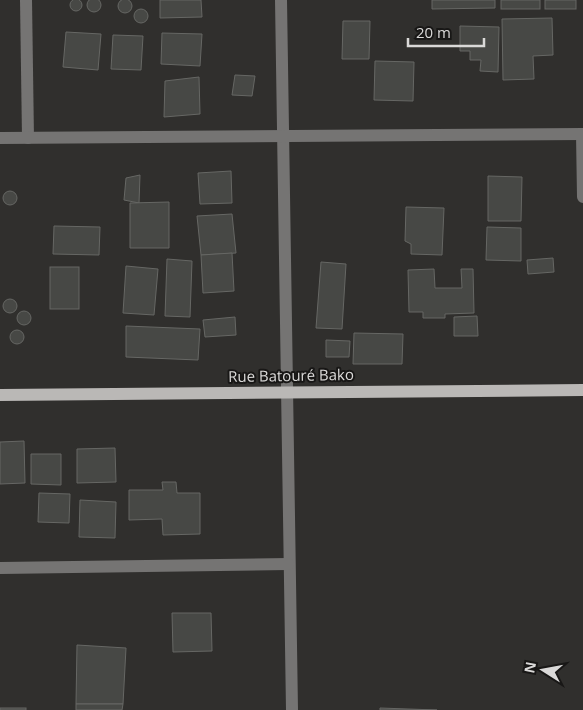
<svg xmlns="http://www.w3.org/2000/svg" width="583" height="710" font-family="'Open Sans',sans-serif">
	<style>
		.building { fill: #474845; stroke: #666764 }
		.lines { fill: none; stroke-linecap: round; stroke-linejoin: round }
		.minor { stroke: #757473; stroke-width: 12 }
		.major { stroke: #bab8b6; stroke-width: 12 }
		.labels { text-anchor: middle; stroke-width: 4; stroke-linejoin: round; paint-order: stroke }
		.street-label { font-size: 15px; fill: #dad9d8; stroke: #181716 }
	</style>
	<rect width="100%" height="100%" fill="#302f2d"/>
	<g class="building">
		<circle cx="94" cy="5" r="7"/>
		<circle cx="76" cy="5" r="6"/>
		<circle cx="125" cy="6" r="7"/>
		<path d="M 160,0 L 201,0 L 202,17 L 160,18 Z"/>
		<path d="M 432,0 L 495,0 L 495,8 L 432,9 Z"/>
		<rect x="501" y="0" width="39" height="9"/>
		<rect x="545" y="0" width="31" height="9"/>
		<circle cx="141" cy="16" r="7"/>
		<path d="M 552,18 L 553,55 L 533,56 L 534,79 L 503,80 L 502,19 Z"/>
		<path d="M 343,21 L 370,21 L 369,59 L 342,59 Z"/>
		<path d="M 460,26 L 499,27 L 498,72 L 480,71 L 481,60 L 470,60 L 470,51 L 460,51 Z"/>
		<path d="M 66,32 L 101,34 L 98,70 L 63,67 Z"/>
		<path d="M 162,33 L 202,34 L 200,66 L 161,64 Z"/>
		<path d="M 113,35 L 143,36 L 141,70 L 111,69 Z"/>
		<path d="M 375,61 L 414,62 L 413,101 L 374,100 Z"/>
		<path d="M 235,75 L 255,76 L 252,96 L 232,95 Z"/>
		<path d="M 199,77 L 200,114 L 164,117 L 165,81 Z"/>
		<path d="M 231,171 L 232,203 L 200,204 L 198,173 Z"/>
		<path d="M 140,175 L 139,203 L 124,200 L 126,178 Z"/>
		<path d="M 488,176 L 522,177 L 521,221 L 488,221 Z"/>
		<circle cx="10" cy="198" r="7"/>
		<path d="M 169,202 L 169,248 L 130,248 L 130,203 Z"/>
		<path d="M 406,207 L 444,208 L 442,255 L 411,254 L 411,244 L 405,241 Z"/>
		<path d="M 232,214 L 236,253 L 201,255 L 197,216 Z"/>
		<path d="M 54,226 L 100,227 L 99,255 L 53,254 Z"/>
		<path d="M 487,227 L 521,228 L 521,261 L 486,260 Z"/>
		<path d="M 232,253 L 234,291 L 203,293 L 201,255 Z"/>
		<path d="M 553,258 L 554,272 L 528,274 L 527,260 Z"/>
		<path d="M 167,259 L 192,261 L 190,317 L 165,316 Z"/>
		<path d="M 321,262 L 346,264 L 342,329 L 316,328 Z"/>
		<path d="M 126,266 L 158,269 L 154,315 L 123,313 Z"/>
		<rect x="50" y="267" width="29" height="42"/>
		<path d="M 434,269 L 435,288 L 462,288 L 461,269 L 473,269 L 474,313 L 445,314 L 445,318 L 423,318 L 423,312 L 409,312 L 408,270 Z"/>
		<circle cx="10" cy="306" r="7"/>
		<circle cx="24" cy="318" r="7"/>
		<path d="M 477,316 L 478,336 L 454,336 L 454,317 Z"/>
		<path d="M 235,317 L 236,335 L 205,337 L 203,320 Z"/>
		<path d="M 126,326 L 200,329 L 198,360 L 126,357 Z"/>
		<circle cx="17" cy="337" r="7"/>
		<path d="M 354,333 L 403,334 L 402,364 L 353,364 Z"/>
		<path d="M 326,340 L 350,341 L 349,357 L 326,357 Z"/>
		<path d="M 24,441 L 25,483 L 0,484 L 0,442 Z"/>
		<path d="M 115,448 L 116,482 L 77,483 L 77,449 Z"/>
		<path d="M 31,454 L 61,454 L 61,485 L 31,484 Z"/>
		<path d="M 162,482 L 176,482 L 177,493 L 200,493 L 200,534 L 163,535 L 162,519 L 129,520 L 129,490 L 163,490 Z"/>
		<path d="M 39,493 L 70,494 L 69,523 L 38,522 Z"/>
		<path d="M 80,500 L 116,502 L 115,538 L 79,537 Z"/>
		<path d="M 172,613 L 211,613 L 212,651 L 173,652 Z"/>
		<path d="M 77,645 L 126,648 L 123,704 L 76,704 Z"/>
		<path d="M 76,704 L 123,704 L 122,710 L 76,710 Z"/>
		<rect x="0" y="708" width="26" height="2"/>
		<path d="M 380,708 L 437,710 L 380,710 Z"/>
	</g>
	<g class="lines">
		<g class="minor">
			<path d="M 26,0 L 28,138"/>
			<path d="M 281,0 L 292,710"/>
			<path d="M 582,134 L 583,197"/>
			<path d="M 0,138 L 583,134"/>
			<path d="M 0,568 L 288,564"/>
		</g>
		<path class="major" d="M 0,395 L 583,390"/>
	</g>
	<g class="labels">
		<g class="street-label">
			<text transform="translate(291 376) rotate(-1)" y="5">Rue Batouré Bako</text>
		</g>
	</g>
	<g transform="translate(543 670) rotate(281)" stroke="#181716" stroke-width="4" paint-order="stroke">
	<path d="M0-4L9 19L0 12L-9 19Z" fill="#dad9d8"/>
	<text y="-8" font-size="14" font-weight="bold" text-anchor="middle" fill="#dad9d8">N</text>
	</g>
	<path d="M408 38v8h76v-8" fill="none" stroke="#dad9d8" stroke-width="2.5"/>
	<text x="416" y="38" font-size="15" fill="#dad9d8" stroke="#181716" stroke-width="4" paint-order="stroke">20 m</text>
</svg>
